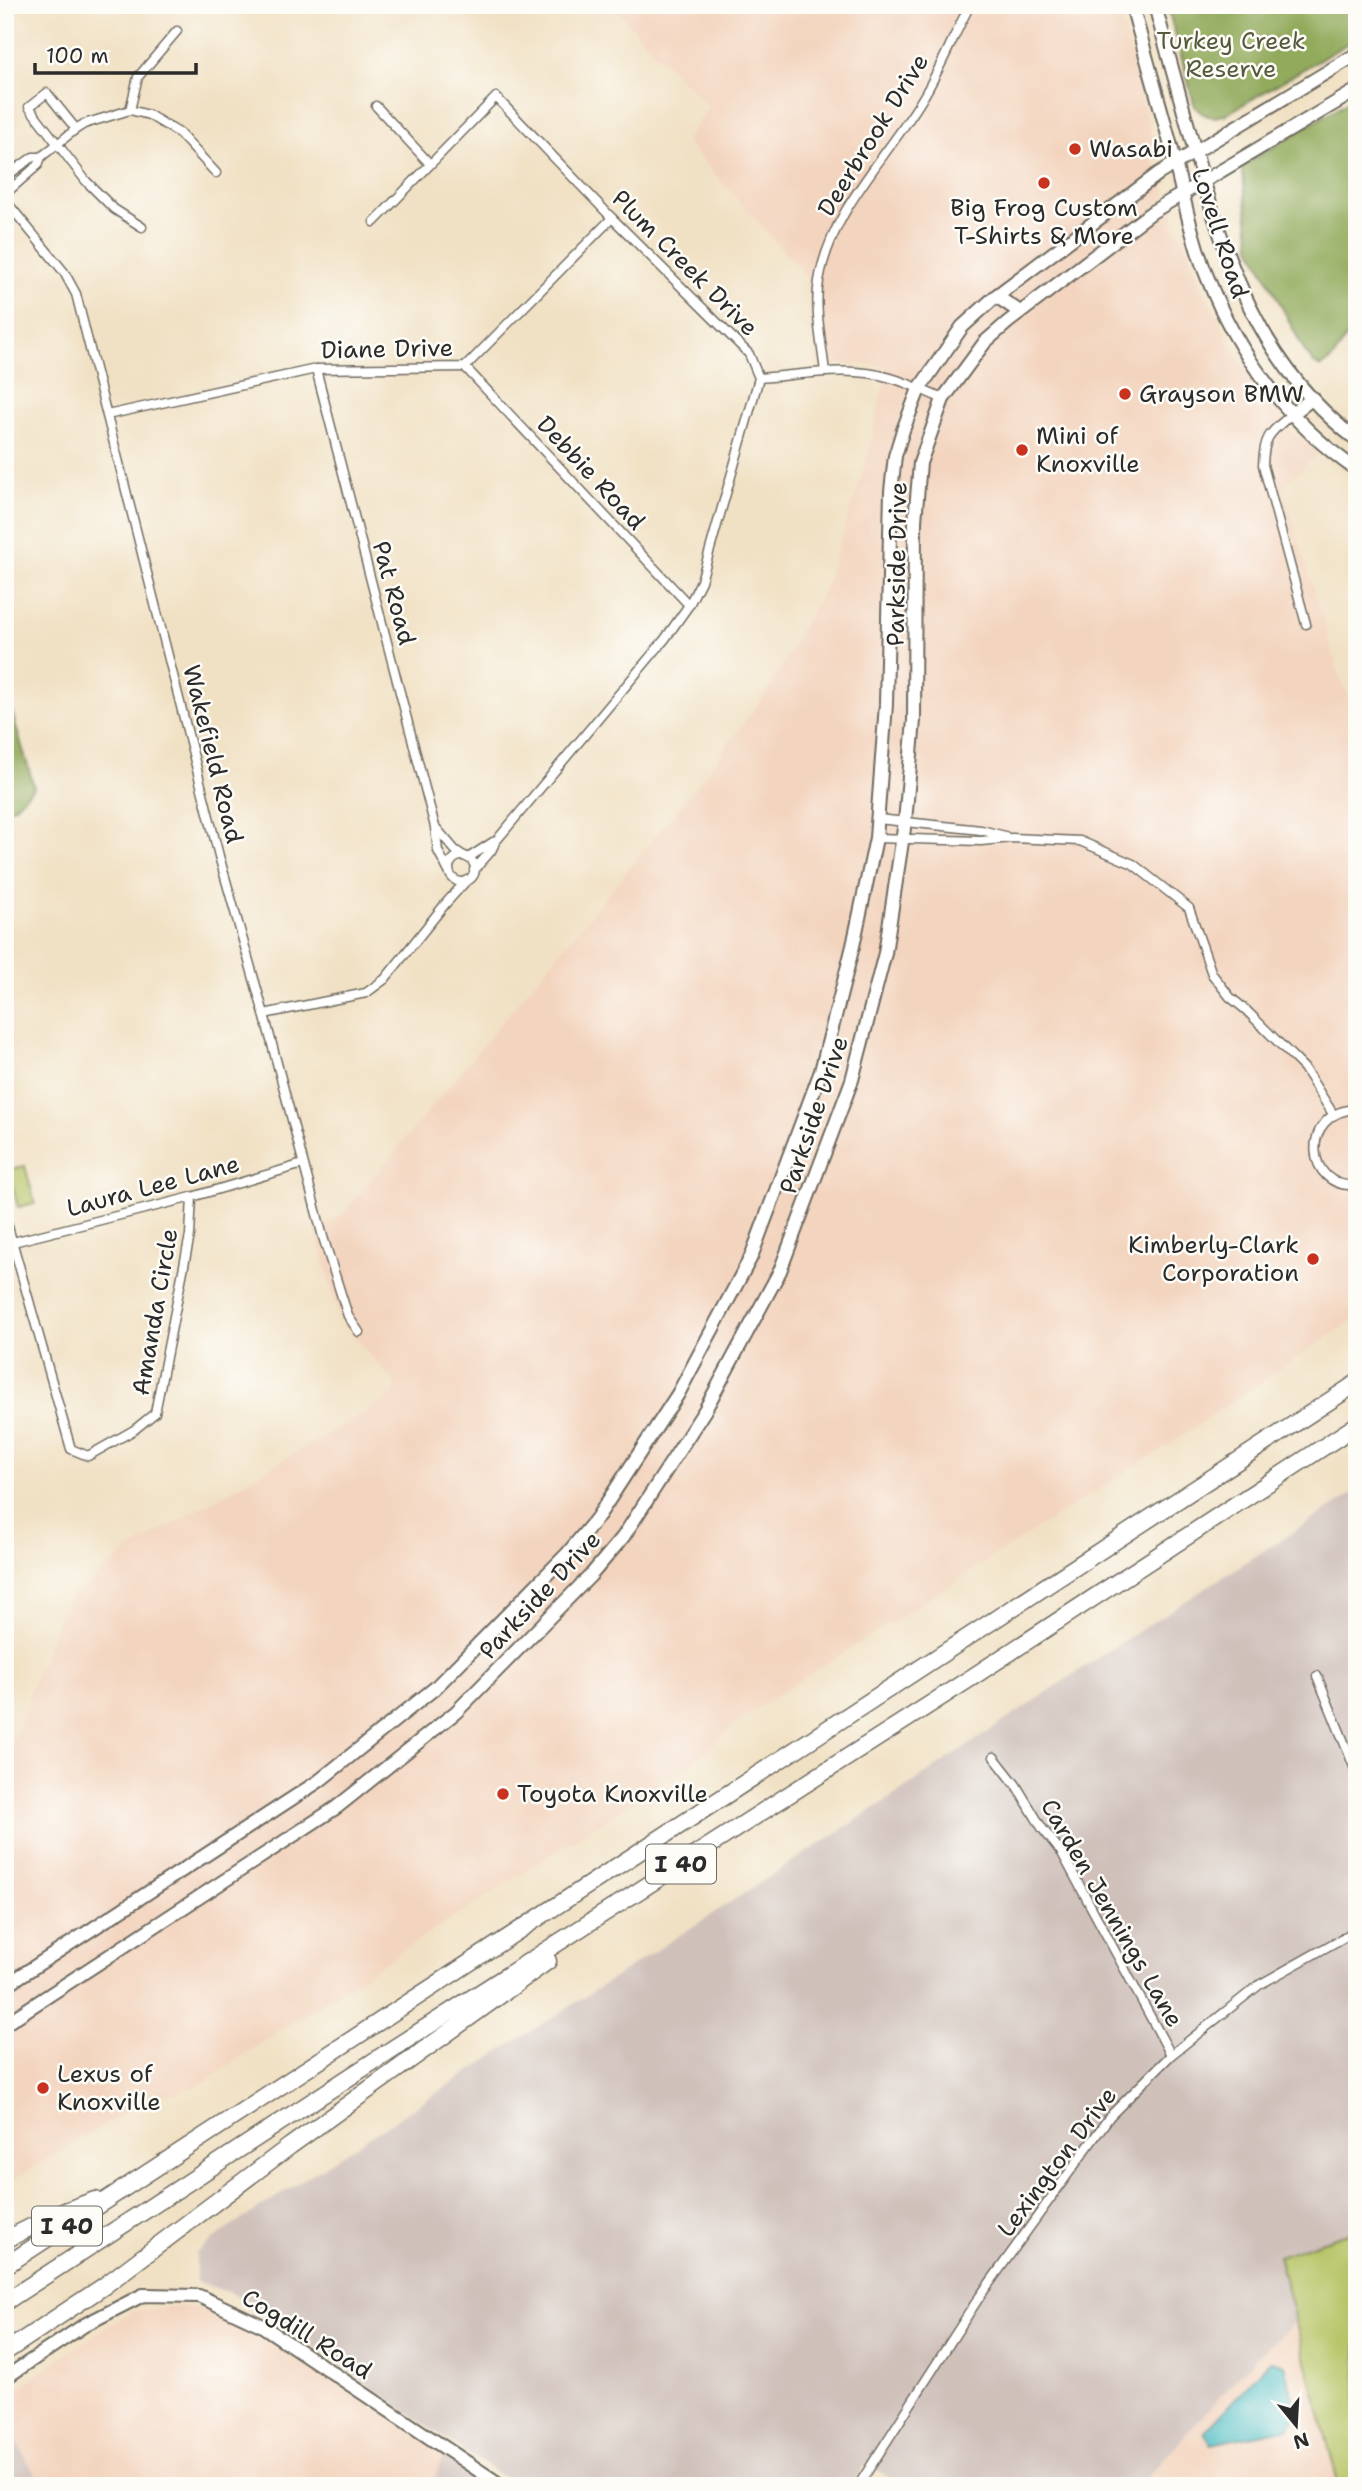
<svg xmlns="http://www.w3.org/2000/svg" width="1362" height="2491" font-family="'Shantell Sans',sans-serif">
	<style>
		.built { fill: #f3d4be }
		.industrial { fill: #cfc0ba }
		.green { fill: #b8c567; stroke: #727849; stroke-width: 2 }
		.forest { fill: #92aa5c; stroke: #5e6a44; stroke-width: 2 }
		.water { fill: #4fbdc4; stroke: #3d7478; stroke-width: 2 }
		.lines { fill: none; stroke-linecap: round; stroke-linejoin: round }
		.stream { stroke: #4fbdc4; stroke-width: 3.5 }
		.street-casing { stroke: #706b61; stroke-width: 11 }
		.secondary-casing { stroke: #706b61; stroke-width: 16 }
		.highway-casing { stroke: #706b61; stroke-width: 19 }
		.street { stroke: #fff; stroke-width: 8 }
		.secondary { stroke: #fff; stroke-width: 12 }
		.highway { stroke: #fff; stroke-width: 16 }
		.poi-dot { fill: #c8321e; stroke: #fdfcf7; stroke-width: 2.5 }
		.labels { text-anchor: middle; stroke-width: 5; stroke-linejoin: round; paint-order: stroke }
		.shield { fill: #fdfcf7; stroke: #6a6a68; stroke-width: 2 }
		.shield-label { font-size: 23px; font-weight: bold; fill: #2b2b2b }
		.park-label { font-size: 24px; fill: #55593d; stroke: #fdfcf7 }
		.street-label { font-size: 24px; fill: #2b2b2b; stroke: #fdfcf7 }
		.poi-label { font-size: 24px; fill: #2b2b2b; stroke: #fdfcf7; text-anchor: start }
	</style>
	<rect width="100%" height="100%" fill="#fdfcf7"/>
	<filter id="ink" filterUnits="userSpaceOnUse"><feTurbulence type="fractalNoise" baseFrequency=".0143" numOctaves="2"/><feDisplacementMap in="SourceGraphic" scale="14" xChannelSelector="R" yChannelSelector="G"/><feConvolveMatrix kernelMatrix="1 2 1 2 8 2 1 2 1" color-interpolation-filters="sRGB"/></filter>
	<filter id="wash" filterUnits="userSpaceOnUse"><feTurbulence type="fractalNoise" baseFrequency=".00686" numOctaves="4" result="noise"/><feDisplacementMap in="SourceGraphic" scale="28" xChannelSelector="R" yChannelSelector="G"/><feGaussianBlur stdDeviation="1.57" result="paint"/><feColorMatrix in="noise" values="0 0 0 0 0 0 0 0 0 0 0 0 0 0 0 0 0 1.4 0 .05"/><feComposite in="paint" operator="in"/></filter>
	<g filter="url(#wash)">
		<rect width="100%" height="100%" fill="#f1e1c4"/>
		<g class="built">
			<path d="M 612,5 L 1117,5 L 1156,149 L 1152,160 L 1173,209 L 1173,224 L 1184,238 L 1202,287 L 1237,356 L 1272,404 L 1274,411 L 1294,435 L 1319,453 L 1283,487 L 1342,684 L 1357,709 L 1357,1317 L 1176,1440 L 742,1718 L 692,1763 L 273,2035 L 200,2085 L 177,2093 L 150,2097 L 5,2185 L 5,1757 L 17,1733 L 37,1671 L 59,1617 L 72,1596 L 132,1548 L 392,1396 L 397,1387 L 393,1379 L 379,1366 L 340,1319 L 315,1230 L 342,1215 L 697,786 L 769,689 L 825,586 L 866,462 L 887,368 L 868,364 L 817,366 L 812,309 L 806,276 L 686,142 L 708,106 L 662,61 Z"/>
			<path d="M 179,2306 L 208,2308 L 236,2320 L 444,2453 L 432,2486 L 42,2486 L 5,2421 L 5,2397 L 109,2325 L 133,2311 Z"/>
			<path d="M 1296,2322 L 1339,2486 L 1139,2486 L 1254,2359 Z"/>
		</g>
		<g class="industrial">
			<path d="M 1357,1491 L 1357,2230 L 1278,2256 L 1296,2322 L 1254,2359 L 1139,2486 L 903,2486 L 866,2463 L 850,2486 L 516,2486 L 402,2409 L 247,2299 L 196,2281 L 196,2253 L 229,2228 L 889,1799 L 1114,1647 Z"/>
			<path d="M 5,2421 L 42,2486 L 5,2486 Z"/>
			<path d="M 444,2453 L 492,2486 L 432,2486 Z"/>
		</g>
		<g class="green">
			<path d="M 25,1166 L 35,1203 L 18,1207 L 8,1170 Z"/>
			<path d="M 1357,2230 L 1357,2486 L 1339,2486 L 1278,2256 Z"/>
		</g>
		<g class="forest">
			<path d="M 1167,5 L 1357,5 L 1357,38 L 1228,113 C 1215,119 1205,118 1195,107 Z"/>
			<path d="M 1357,96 L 1357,332 C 1343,334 1343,345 1336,354 C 1333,360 1326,363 1321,367 L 1314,363 L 1304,350 L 1251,247 L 1242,166 Z"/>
			<path d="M 5,689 L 34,787 L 14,807 L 5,809 Z"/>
		</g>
		<path class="water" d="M 1270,2361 L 1285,2364 L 1297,2416 L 1288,2428 L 1212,2444 L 1204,2432 Z"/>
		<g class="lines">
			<path class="stream" d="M 1357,14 L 1349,33 L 1357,50"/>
		</g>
	</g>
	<g filter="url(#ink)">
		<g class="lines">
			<g class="street-casing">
				<g id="street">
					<path d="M 376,106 L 430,164"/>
					<path d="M 130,110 L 138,77 L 177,31"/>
					<path d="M 76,129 L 47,93 L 29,107 L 86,181 L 114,209 L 142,227"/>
					<path d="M 5,177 L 33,157 L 41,157"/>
					<path d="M 5,194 L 38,165 L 41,157 L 76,129 L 84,124 L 130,110 L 149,115 L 179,133 L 216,173"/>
					<path d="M 5,200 L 64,272 L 76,294 L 219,856 L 264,1014 L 323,1237 L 348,1316 L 359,1332"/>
					<path d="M 374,222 L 496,97 L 612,218 L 749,354 L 759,378 L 701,581 L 689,605 L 665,639 L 496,841 L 491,851 L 474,870"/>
					<path d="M 465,367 L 689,605"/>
					<path d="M 316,369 L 435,827 L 438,851 L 449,872"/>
					<path d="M 825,372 C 822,345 814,308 819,281 C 831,209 888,157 924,96 C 941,67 954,35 970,5"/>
					<path d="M 759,378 C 802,375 849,365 891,378 C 909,383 926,392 943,399"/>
					<path d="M 1292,414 C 1270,433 1264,435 1263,465 L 1306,624"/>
					<path d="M 107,415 L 316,369 L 465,367 L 612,218"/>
					<path d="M 878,819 L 981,830 L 1005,836"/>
					<path d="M 437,829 L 455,850 L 464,856"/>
					<path d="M 876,838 L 981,841 L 1012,838 L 1080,841 L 1133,864 L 1189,908 L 1212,974 L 1230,997 L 1246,1010 L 1304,1068 L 1333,1114"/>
					<circle cx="462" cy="869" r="13"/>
					<path d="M 468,858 L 493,842"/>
					<path d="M 264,1014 L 366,993 L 385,979 L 446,903 L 467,880"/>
					<path d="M 1357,1109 C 1298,1111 1305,1191 1357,1185"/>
					<path d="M 5,1216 L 71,1449 L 88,1456 L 134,1430 L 155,1413 L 190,1235 L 192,1197"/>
					<path d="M 13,1242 L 192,1197 L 303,1164"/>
					<path d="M 1317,1676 L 1357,1774"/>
					<path d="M 994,1757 L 1016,1785 L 1042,1828 L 1062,1853 L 1171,2055"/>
					<path d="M 858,2486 L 980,2296 L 1110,2116 L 1171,2055 L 1259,1985 L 1357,1930"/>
				</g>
			</g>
			<g class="secondary-casing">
				<g id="secondary">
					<path d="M 1132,5 C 1145,54 1159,101 1172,150 C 1183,193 1191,238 1208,279 C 1238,355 1289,424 1357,470"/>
					<path d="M 1155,5 C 1167,51 1180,98 1193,144 C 1224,257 1259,366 1357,440"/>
					<path d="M 996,296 L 1020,312"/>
					<path d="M 1292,414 L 1313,398"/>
					<path d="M 5,1986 L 319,1781 L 435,1688 L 567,1554 L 597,1518 L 678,1394 L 751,1257 L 821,1071 L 853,946 L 876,838 L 886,704 L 891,491 L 895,456 L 903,430 L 919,389 L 962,327 L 996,296 L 1158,174 L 1357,54"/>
					<path d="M 5,2024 L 337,1807 L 456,1712 L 591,1575 L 623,1537 L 705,1410 L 780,1271 L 852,1080 L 885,953 L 905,822 L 914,720 L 915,521 L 920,463 L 943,399 L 985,342 L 1008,322 L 1152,212 L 1357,90"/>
					<path d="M 5,2378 L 86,2324 L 143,2295 L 199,2296 L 261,2325 L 502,2486"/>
				</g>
			</g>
			<g class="highway-casing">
				<g id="highway">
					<path d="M 5,2240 L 57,2214 L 95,2200"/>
					<path d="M 5,2266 L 1357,1383"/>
					<path d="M 5,2302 L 397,2046 L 974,1676 L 1357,1425"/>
					<path d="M 5,2352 L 104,2286 L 290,2146 L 548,1961"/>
				</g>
			</g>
			<use href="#street" class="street"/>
			<use href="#secondary" class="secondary"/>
			<use href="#highway" class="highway"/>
		</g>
	</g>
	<g class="poi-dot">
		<circle cx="1075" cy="149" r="7"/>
		<circle cx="1044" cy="183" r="7"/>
		<circle cx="1125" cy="394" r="7"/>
		<circle cx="1022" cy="450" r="7"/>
		<circle cx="1313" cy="1259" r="7"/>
		<circle cx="503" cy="1794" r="7"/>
		<circle cx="43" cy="2088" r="7"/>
	</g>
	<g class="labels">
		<g class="shield">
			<rect x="646" y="1844.5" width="70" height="39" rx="5"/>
			<rect x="32" y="2206.5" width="70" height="39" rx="5"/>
		</g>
		<g class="shield-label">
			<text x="681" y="1872">I 40</text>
			<text x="67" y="2234">I 40</text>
		</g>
		<g class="park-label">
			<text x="1231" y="49">Turkey Creek<tspan x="1231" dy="28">Reserve</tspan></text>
		</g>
		<g class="street-label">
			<text transform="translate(873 135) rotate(-58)" y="8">Deerbrook Drive</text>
			<text transform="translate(1220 233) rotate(72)" y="8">Lovell Road</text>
			<text transform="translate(685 263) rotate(45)" y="8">Plum Creek Drive</text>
			<text transform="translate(387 349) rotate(-1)" y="8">Diane Drive</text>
			<text transform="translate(591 473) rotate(47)" y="8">Debbie Road</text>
			<text transform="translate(897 564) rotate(-89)" y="8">Parkside Drive</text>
			<text transform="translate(394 593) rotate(75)" y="8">Pat Road</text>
			<text transform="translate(213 754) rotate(76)" y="8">Wakefield Road</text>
			<text transform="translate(814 1115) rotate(-71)" y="8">Parkside Drive</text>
			<text transform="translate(153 1186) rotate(-15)" y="8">Laura Lee Lane</text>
			<text transform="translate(155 1312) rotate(-80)" y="8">Amanda Circle</text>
			<text transform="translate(540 1595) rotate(-47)" y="8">Parkside Drive</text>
			<text transform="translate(1112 1913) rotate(60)" y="8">Carden Jennings Lane</text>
			<text transform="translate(1057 2162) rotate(-53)" y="8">Lexington Drive</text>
			<text transform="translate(307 2334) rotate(32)" y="8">Cogdill Road</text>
		</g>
		<g class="poi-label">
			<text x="1089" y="157">Wasabi</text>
			<text x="1044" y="216" text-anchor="middle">Big Frog Custom<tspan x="1044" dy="28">T-Shirts &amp; More</tspan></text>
			<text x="1139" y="402">Grayson BMW</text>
			<text x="1036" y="444">Mini of<tspan x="1036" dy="28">Knoxville</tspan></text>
			<text x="1299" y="1253" text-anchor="end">Kimberly-Clark<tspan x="1299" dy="28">Corporation</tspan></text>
			<text x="517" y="1802">Toyota Knoxville</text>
			<text x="57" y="2082">Lexus of<tspan x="57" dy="28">Knoxville</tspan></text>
		</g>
	</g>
	<rect width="1362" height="2491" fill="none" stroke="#fdfcf7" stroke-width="28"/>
	<g transform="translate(1296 2425) rotate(162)" stroke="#fdfcf7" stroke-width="5" paint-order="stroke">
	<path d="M0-5L12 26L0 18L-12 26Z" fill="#2b2b2b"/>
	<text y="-10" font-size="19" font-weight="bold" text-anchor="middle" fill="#2b2b2b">N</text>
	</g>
	<path d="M35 63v10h161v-10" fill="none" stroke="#2b2b2b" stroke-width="3.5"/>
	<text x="46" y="63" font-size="21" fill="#2b2b2b" stroke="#fdfcf7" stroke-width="5" paint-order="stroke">100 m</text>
</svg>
